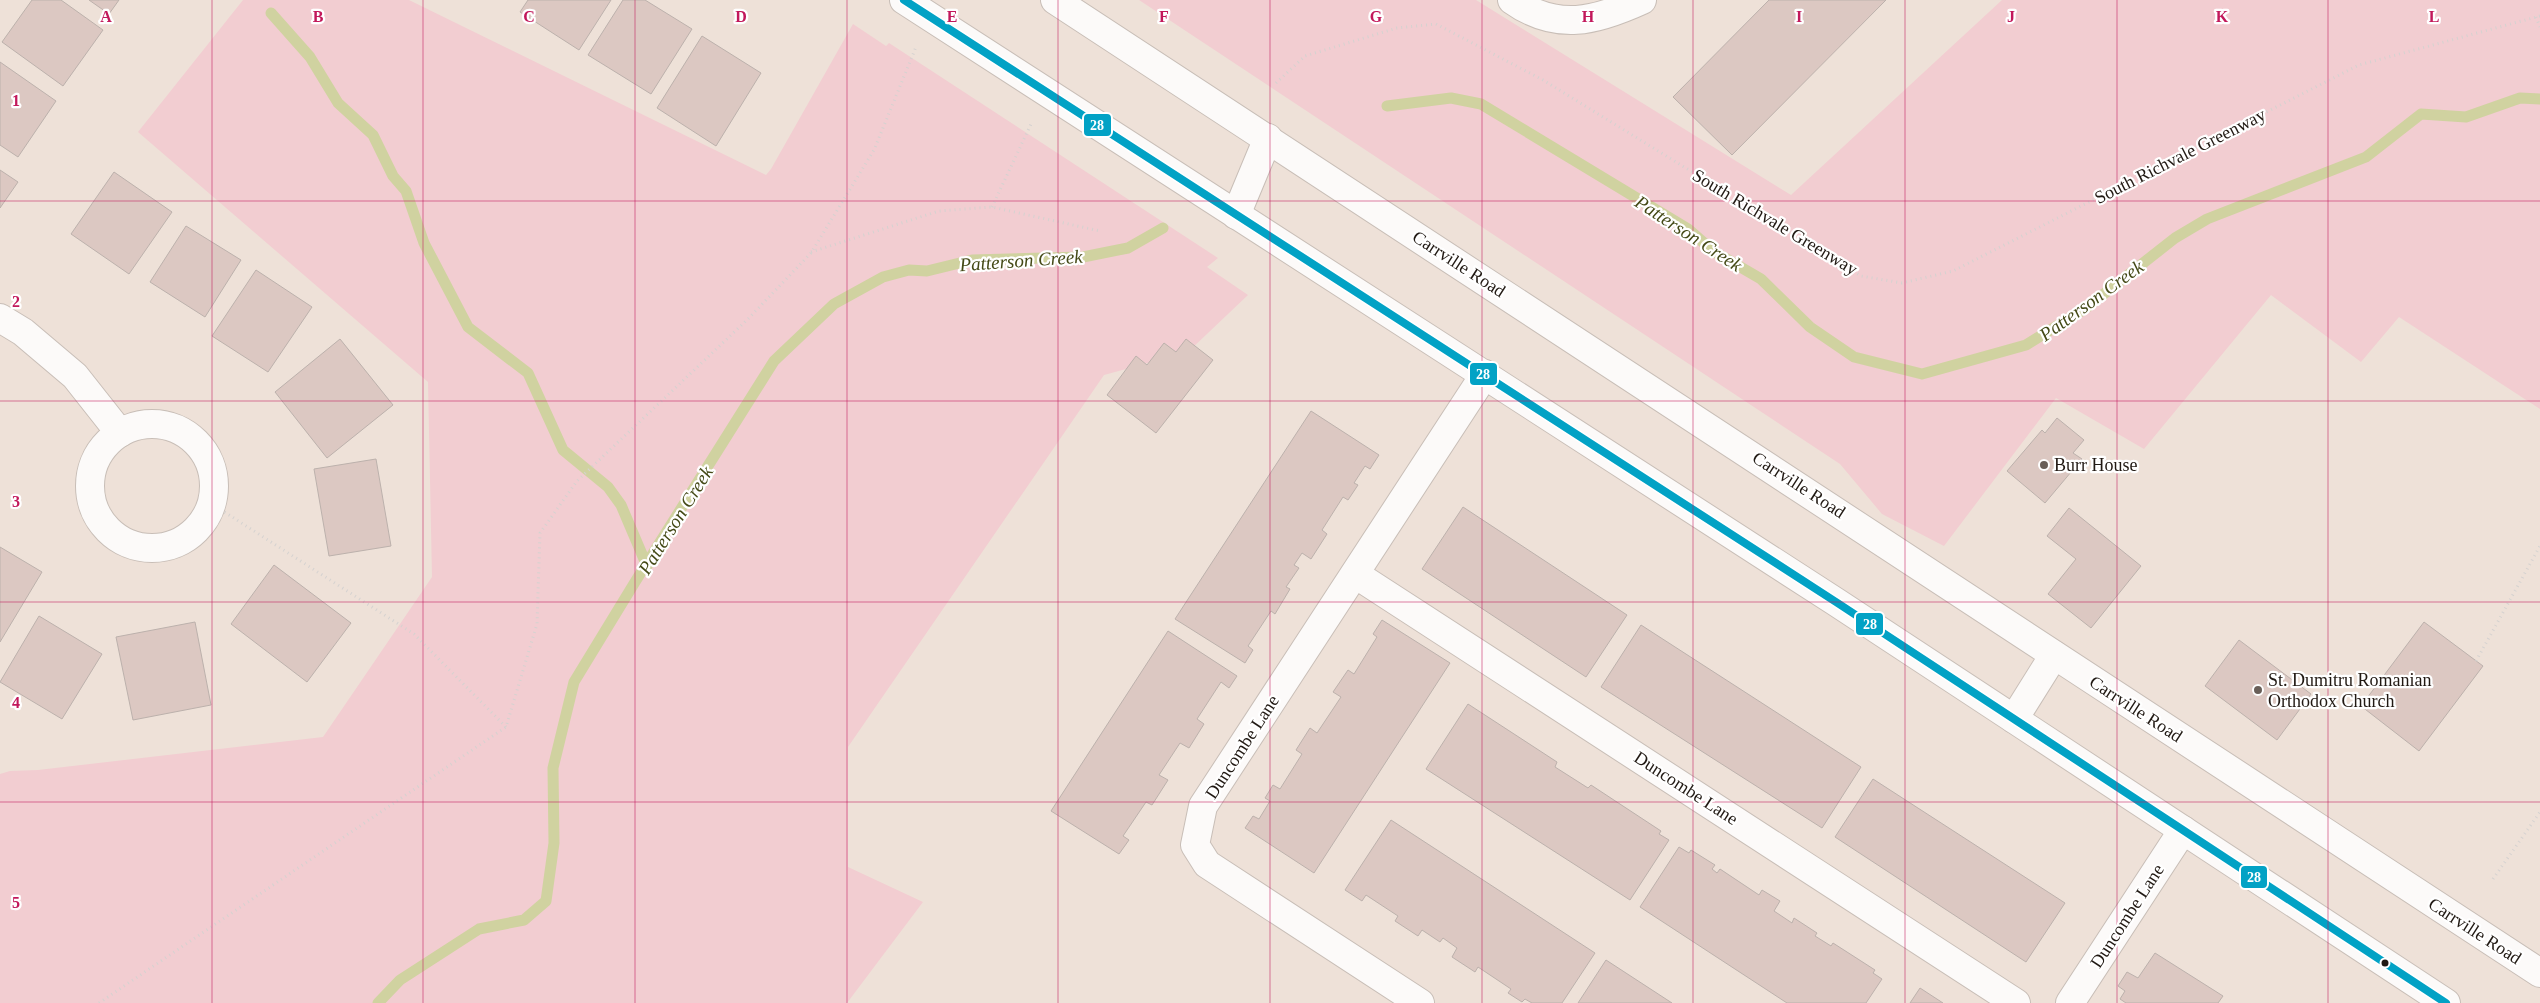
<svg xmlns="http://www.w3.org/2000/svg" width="2540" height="1003" font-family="'Times New Roman',serif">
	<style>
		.green { fill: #f2cdd1 }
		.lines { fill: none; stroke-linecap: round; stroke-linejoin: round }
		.stream { stroke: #d0d2a0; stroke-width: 11 }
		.building { fill: #dcc8c2; stroke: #bcb1ac }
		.minor-casing { stroke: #c8beb7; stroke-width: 30 }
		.secondary-casing { stroke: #c8beb7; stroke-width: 30 }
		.path { stroke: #d5d2d0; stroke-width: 3; stroke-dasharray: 1 4; stroke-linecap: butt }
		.minor { stroke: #fcfaf9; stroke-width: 28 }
		.secondary { stroke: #fcfaf9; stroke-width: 28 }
		.bus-1-casing { stroke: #fff; stroke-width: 11 }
		.bus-1 { stroke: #02a2c5; stroke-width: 8 }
		.grid { fill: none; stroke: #c2185b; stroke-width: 1; stroke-opacity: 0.55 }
		.poi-dot { fill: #695f58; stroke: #fff; stroke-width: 2 }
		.bus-dot { fill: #211913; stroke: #fff; stroke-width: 2 }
		.labels { text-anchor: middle; stroke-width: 4.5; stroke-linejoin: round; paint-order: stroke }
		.street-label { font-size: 18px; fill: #211913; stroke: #fff }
		.poi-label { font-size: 18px; fill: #211913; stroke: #fff; text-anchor: start }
		.water-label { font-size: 19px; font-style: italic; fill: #444916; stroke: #fff }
		.grid-label { font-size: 16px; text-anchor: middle; font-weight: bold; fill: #c2185b; stroke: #fff; stroke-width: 4.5; stroke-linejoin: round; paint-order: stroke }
		.line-badge { stroke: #fff; stroke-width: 2 }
		.badge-label { font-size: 14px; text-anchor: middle; font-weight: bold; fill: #fff }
	</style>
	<rect width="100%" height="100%" fill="#eee1d8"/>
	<g class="green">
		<path d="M 243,0 L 409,0 L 766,175 L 771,169 L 853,24 L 886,46 L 889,43 L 1218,258 L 1207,267 L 1248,295 L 1188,352 L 1104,375 L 848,747 L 848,867 L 923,902 L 847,1003 L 0,1003 L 0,774 L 10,771 L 38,770 L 323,737 L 432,577 L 428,382 L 138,132 Z"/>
		<path d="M 1139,0 L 1476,0 L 1791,195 L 2002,0 L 2540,0 L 2540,409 L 2399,317 L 2361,362 L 2271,295 L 2144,449 L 2056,398 L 1944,546 L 1882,514 L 1840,464 Z"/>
	</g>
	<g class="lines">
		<g class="stream">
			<path d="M 271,13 L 310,57 L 338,103 L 373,135 L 393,176 L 406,191 L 424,243 L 468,327 L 528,373 L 563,450 L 608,487 L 621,505 L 647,566"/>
			<path d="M 1387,106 L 1451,98 L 1481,104 L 1688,229 L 1713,251 L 1761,279 L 1810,327 L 1854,357 L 1922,374 L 2026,345 L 2086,308 L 2175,238 L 2207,219 L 2366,157 L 2421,114 L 2466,117 L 2520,98 L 2540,99"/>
			<path d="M 378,1003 L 400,980 L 479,929 L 524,920 L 546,901 L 554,843 L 553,768 L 574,682 L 635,582 L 774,361 L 834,304 L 883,277 L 909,270 L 927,271 L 972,260 L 1083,257 L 1128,248 L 1163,228"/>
		</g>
	</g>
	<g class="building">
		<path d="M 32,0 L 61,0 L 103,30 L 63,86 L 2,42 Z"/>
		<path d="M 89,0 L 119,0 L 109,14 Z"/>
		<path d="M 528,0 L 611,0 L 579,50 L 520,12 Z"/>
		<path d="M 623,0 L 645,0 L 692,29 L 651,94 L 588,55 Z"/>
		<path d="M 1769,0 L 1886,0 L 1732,155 L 1673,97 Z"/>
		<path d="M 702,36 L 761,73 L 716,146 L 657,108 Z"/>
		<path d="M 0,62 L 56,101 L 18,157 L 0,145 Z"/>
		<path d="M 0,170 L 18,182 L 0,208 Z"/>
		<path d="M 114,172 L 172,212 L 129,274 L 71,234 Z"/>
		<path d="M 186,226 L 241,260 L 205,317 L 150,282 Z"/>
		<path d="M 256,270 L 312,307 L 268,372 L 212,336 Z"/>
		<path d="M 340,339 L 393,405 L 327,458 L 275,392 Z"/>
		<path d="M 1186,339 L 1213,360 L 1156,433 L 1107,395 L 1136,356 L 1147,365 L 1164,343 L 1176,352 Z"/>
		<path d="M 1311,411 L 1379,455 L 1370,469 L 1365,466 L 1354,483 L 1358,485 L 1348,500 L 1343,497 L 1322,530 L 1327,534 L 1311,559 L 1302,553 L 1294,565 L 1299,568 L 1286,587 L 1290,589 L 1275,614 L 1271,611 L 1248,646 L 1253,650 L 1245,663 L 1175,619 Z"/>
		<path d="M 2057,418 L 2084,440 L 2073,453 L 2082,459 L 2045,503 L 2007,471 L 2042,430 L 2045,433 Z"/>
		<path d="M 376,459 L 391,546 L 329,556 L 314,469 Z"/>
		<path d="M 1463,507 L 1627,615 L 1586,677 L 1422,569 Z"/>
		<path d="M 2069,508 L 2141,566 L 2091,628 L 2048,594 L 2076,559 L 2047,536 Z"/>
		<path d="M 0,547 L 42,572 L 0,642 Z"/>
		<path d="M 274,565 L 351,623 L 307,682 L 231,624 Z"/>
		<path d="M 39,616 L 102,654 L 62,719 L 0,682 Z"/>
		<path d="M 1382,620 L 1450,663 L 1314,873 L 1245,828 L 1253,816 L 1259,819 L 1270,801 L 1265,798 L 1273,785 L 1280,789 L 1302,754 L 1296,750 L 1310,728 L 1317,733 L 1341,697 L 1333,692 L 1348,670 L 1354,674 L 1377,637 L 1373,634 Z"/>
		<path d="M 195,622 L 211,705 L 133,720 L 116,637 Z"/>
		<path d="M 2424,622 L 2483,666 L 2419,751 L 2361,706 Z"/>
		<path d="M 1641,625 L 1861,767 L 1822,828 L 1601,687 Z"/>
		<path d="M 1168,631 L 1237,676 L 1229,688 L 1221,682 L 1197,719 L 1204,724 L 1189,748 L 1180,743 L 1159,775 L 1168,780 L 1152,805 L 1146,802 L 1123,836 L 1129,840 L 1119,854 L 1051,811 Z"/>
		<path d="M 2239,640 L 2311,694 L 2277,740 L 2205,686 Z"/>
		<path d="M 1468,704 L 1557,762 L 1555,767 L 1588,788 L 1591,785 L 1661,831 L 1659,834 L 1669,840 L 1630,900 L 1426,769 Z"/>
		<path d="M 1873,779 L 2065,903 L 2026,962 L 1835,837 Z"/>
		<path d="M 1391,820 L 1595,953 L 1562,1003 L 1532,1003 L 1525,999 L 1522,1002 L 1508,993 L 1511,989 L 1478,967 L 1475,972 L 1452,957 L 1457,948 L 1443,938 L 1440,942 L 1422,930 L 1418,936 L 1395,921 L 1398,916 L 1366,895 L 1362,901 L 1345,890 Z"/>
		<path d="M 1679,847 L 1689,853 L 1691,850 L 1715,865 L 1712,869 L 1717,873 L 1720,869 L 1759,895 L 1762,890 L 1780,901 L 1774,911 L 1792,923 L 1794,918 L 1817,933 L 1815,936 L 1831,946 L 1833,943 L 1875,970 L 1873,973 L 1882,979 L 1866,1003 L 1787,1003 L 1640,907 Z"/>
		<path d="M 2155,953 L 2223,996 L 2218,1003 L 2126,1003 L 2120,999 L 2125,991 L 2118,986 L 2127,972 L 2138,978 Z"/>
		<path d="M 1606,960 L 1672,1003 L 1578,1003 Z"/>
		<path d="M 1920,988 L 1943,1003 L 1910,1003 Z"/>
	</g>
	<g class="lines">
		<g class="minor-casing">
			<g id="minor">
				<path d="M 1512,0 C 1557,32 1596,21 1642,0"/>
				<path d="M 0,318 L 23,332 L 75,376 L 120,433"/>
				<circle cx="152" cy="486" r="62"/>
				<path d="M 1355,574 L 2016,1003"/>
				<path d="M 1420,1003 L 1207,864 L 1195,845 L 1203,806 L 1485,374"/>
				<path d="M 2070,1003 L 2183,830"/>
			</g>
		</g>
		<g class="secondary-casing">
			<g id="secondary">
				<path d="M 904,0 L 1836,602 L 2446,1003"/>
				<path d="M 1055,0 C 1551,323 2045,649 2540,973"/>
				<path d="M 1236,215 L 1268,138"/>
				<path d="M 2014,719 L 2054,655"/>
			</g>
		</g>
		<g class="path">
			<path d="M 2536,17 L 2540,27"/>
			<path d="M 1276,83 L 1305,56 L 1397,28 L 1436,24 L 1543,80 L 1861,276 L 1902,283 L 1953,271 L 2359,65 L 2540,16"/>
			<path d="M 992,207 L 1032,122"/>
			<path d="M 811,252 L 939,211 L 992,207 L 1100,231"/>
			<path d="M 212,504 L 414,634 L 506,727"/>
			<path d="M 2476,661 L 2540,546"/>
			<path d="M 2493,879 L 2540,812"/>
			<path d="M 99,1003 L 506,727 L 537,624 L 540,533 L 577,481 L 748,319 L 811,253 L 874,150 L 916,47"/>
		</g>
		<use href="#minor" class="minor"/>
		<use href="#secondary" class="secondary"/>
		<g class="bus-1-casing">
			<path id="bus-1" d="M 904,0 L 1836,602 L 2446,1003"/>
		</g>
		<use href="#bus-1" class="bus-1"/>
	</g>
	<path class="grid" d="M 212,0 L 212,1003M 423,0 L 423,1003M 635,0 L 635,1003M 847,0 L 847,1003M 1058,0 L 1058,1003M 1270,0 L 1270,1003M 1482,0 L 1482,1003M 1693,0 L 1693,1003M 1905,0 L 1905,1003M 2117,0 L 2117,1003M 2328,0 L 2328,1003M 0,201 L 2540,201M 0,401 L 2540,401M 0,602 L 2540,602M 0,802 L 2540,802"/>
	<g class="poi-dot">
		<circle cx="2044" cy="465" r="5"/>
		<circle cx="2258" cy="690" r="5"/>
	</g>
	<circle class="bus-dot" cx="2385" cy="963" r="4.5"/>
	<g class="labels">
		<g class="street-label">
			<text transform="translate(2180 156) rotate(-27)" y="6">South Richvale Greenway</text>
			<text transform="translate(1775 222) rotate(31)" y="6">South Richvale Greenway</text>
			<text transform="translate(1459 264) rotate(33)" y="6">Carrville Road</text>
			<text transform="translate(1799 485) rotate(33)" y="6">Carrville Road</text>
			<text transform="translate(2136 709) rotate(33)" y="6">Carrville Road</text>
			<text transform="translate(1242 747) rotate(-57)" y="6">Duncombe Lane</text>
			<text transform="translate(1686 788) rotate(33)" y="6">Duncombe Lane</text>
			<text transform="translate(2127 916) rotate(-57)" y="6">Duncombe Lane</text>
			<text transform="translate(2475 931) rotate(33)" y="6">Carrville Road</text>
		</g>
		<g class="poi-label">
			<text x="2054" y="471">Burr House</text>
			<text x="2268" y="686">St. Dumitru Romanian<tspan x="2268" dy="21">Orthodox Church</tspan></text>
		</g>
		<g class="water-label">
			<text transform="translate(1689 233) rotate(33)" y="7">Patterson Creek</text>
			<text transform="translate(1021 260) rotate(-4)" y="7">Patterson Creek</text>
			<text transform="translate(2091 300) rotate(-36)" y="7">Patterson Creek</text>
			<text transform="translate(675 520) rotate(-58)" y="7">Patterson Creek</text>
		</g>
	</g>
	<g class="grid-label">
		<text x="106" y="22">A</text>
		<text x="318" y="22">B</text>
		<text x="529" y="22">C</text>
		<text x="741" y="22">D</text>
		<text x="952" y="22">E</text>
		<text x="1164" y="22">F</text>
		<text x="1376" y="22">G</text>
		<text x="1588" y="22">H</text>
		<text x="1799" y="22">I</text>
		<text x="2011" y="22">J</text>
		<text x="2222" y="22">K</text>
		<text x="2434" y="22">L</text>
		<text x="16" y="106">1</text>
		<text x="16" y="307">2</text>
		<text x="16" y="507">3</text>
		<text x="16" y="708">4</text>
		<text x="16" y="908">5</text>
	</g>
	<g class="line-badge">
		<rect x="1083" y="113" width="29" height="24" rx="5" fill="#02a2c5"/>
		<rect x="1469" y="362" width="29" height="24" rx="5" fill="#02a2c5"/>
		<rect x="1855" y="612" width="29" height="24" rx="5" fill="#02a2c5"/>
		<rect x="2240" y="865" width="28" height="24" rx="5" fill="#02a2c5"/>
	</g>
	<g class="badge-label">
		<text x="1097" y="130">28</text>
		<text x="1483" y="379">28</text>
		<text x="1870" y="629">28</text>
		<text x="2254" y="882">28</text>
	</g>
</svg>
